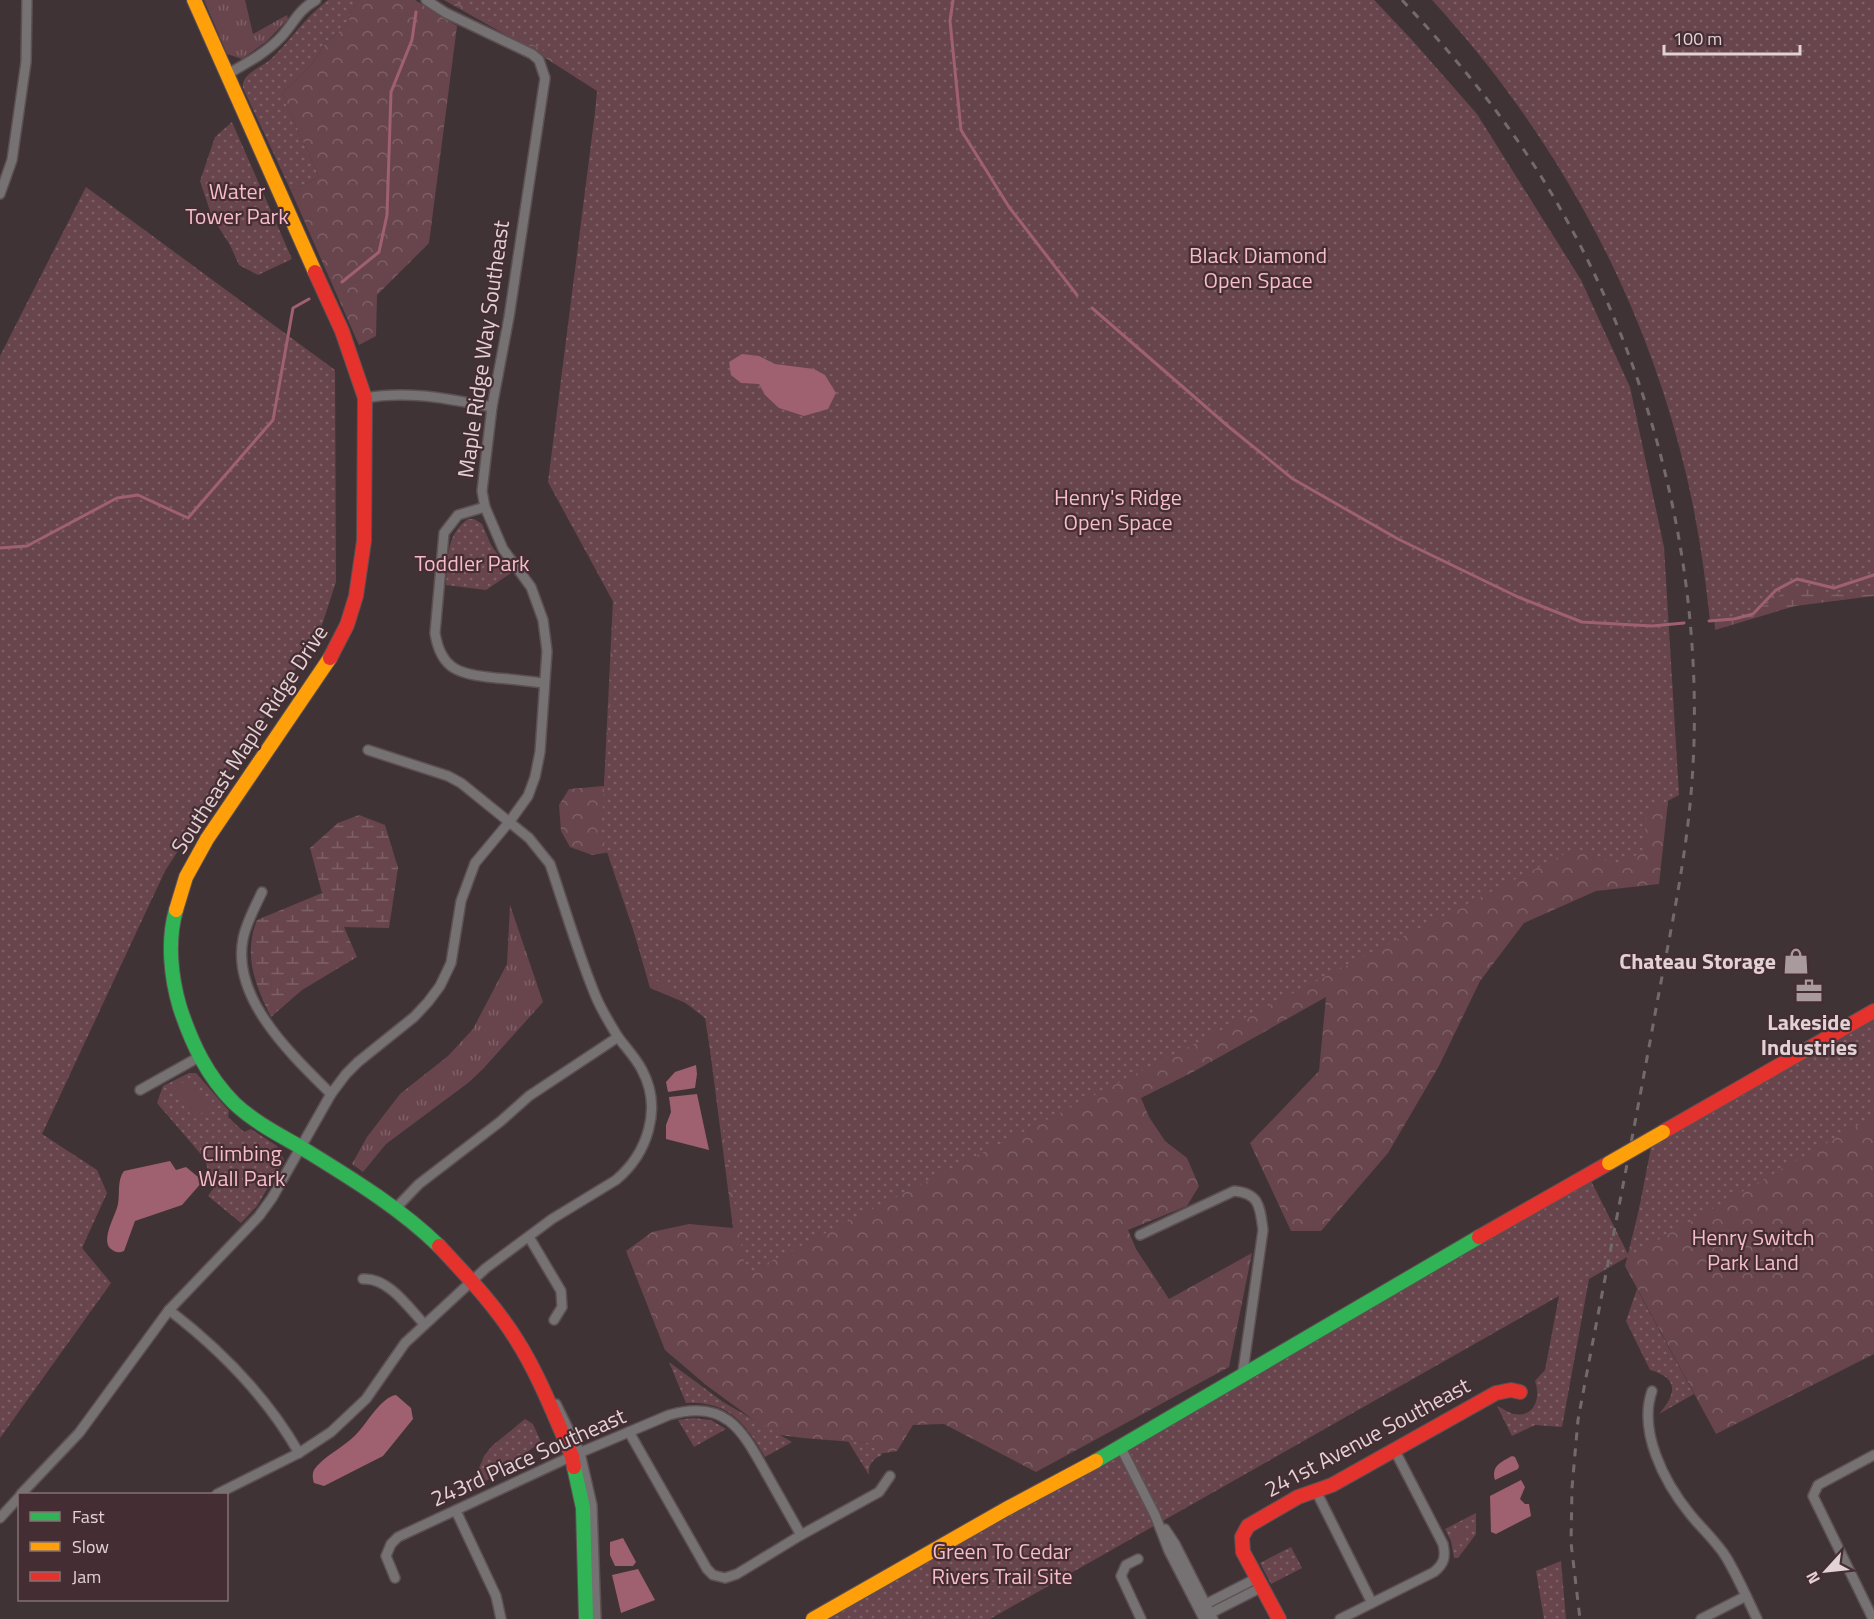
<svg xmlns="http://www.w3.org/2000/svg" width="1874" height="1619" font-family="'Titillium Web',sans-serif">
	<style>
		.grass { fill: url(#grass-tufts) }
		.forest { fill: url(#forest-crowns) }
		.wetland { fill: url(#wetland-marsh) }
		.park { fill: url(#park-dots) }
		.pitch { fill: #68454d }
		.water { fill: #9f6070 }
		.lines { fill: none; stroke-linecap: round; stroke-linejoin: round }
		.stream { stroke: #9f6070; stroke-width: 3 }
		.street-casing { stroke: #5c5053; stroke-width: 12 }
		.fast-casing { stroke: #5c5053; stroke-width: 16 }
		.slow-casing { stroke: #5c5053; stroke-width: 16 }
		.jam-casing { stroke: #5c5053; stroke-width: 16 }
		.street { stroke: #767172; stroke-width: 9 }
		.fast { stroke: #30b455; stroke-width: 14 }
		.slow { stroke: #ff9f0a; stroke-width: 14 }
		.jam { stroke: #e5322d; stroke-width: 14 }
		.rail { stroke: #726a6c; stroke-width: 3; stroke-dasharray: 8 8; stroke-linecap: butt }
		.slow-bridge-casing { stroke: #5c5053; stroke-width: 16; stroke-linecap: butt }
		.slow-bridge { stroke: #ff9f0a; stroke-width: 14 }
		.labels { text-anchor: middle; stroke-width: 4.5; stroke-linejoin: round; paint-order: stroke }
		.park-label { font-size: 22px; fill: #f7bcc9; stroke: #452e33 }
		.street-label { font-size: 22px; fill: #e2d2d5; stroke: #452e33 }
		.poi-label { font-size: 22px; font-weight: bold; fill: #e2d2d5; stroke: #452e33; text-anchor: end }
	</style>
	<defs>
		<pattern id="grass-tufts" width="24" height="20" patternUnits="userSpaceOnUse" patternTransform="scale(1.5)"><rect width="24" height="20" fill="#68454d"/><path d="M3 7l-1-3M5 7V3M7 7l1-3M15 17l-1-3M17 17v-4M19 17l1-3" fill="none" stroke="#7d5f66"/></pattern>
		<pattern id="forest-crowns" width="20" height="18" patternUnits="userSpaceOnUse" patternTransform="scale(1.5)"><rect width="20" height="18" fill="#68454d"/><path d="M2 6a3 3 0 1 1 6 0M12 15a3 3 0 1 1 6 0" fill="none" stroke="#7d5f66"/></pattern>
		<pattern id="wetland-marsh" width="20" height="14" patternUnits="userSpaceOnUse" patternTransform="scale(1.5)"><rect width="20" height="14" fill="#68454d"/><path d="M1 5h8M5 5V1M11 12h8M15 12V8" fill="none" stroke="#7d5f66"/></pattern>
		<pattern id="park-dots" width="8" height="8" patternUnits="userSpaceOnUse" patternTransform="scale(1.5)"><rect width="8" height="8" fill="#68454d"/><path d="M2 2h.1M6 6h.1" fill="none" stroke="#7d5f66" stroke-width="1.8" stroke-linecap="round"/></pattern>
	</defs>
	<rect width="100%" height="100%" fill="#403336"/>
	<g class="grass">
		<path d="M 204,0 L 245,0 L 253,34 L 287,15 L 288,19 L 267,41 L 242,59 L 227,54 Z"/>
		<path d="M 510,905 L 543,1002 L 483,1069 L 468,1083 L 386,1144 L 363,1172 L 352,1164 L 367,1137 L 400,1094 L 448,1056 L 473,1029 L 507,964 Z"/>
	</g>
	<g class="forest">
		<path d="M 359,0 L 415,0 L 457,26 L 429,243 L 377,295 L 376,336 L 359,345 L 291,191 L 319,177 L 286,104 L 283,92 L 312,64 L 326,42 L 348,24 L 351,11 Z"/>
		<path d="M 444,0 L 1374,0 L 1421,51 L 1488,137 L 1598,648 L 1670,641 L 1670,783 L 1659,884 L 1596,891 L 1524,923 L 1480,981 L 1439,1066 L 1388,1153 L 1321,1231 L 1291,1231 L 1250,1143 L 1319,1071 L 1326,997 L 1191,1073 L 1141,1098 L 1149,1117 L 1165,1141 L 1187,1158 L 1199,1186 L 1187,1206 L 1128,1230 L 1136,1249 L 1169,1299 L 1252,1253 L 1229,1367 L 1036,1472 L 944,1424 L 913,1425 L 897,1451 L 872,1455 L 866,1443 L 803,1438 L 773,1434 L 706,1385 L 665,1350 L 626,1251 L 652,1232 L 689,1224 L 733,1228 L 705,1011 L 650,988 L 611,852 L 592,855 L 570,847 L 561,831 L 559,805 L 569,789 L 604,786 L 613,600 L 573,364 L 597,91 L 536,52 Z"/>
		<path d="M 1874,1036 L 1874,1354 L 1716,1434 L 1625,1266 L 1650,1165 Z"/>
	</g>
	<g class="wetland">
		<path d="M 1874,539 L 1874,596 L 1795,606 L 1715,630 L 1711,573 Z"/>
		<path d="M 359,815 L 385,825 L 398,868 L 389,928 L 344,927 L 357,957 L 302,990 L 271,1017 C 255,985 243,955 257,920 L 322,893 L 310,848 L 338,823 Z"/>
	</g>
	<g class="park">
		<path d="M 328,0 L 359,0 L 351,11 L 348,24 L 326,42 L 312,64 L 283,92 L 286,104 L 319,177 L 291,191 L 243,88 C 241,73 261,68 271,59 C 291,40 305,17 328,0 Z"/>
		<path d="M 452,0 L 1374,0 L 1412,40 L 1477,114 L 1581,280 L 1630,387 L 1664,547 L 1679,795 L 1647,812 L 1643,852 L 1616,865 L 1576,848 L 746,1274 L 705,1018 L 648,974 L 601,834 L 616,607 L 548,482 L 598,89 L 551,55 Z"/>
		<path d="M 1432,0 L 1874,0 L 1874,594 L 1856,596 L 1793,587 L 1743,619 L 1710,621 C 1705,573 1698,525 1687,478 C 1646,299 1556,135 1432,0 Z"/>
		<path d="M 232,122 L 292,259 L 258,275 L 239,265 L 230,245 L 212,217 L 200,181 L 215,137 Z"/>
		<path d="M 86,187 L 335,370 L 336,582 L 320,631 L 165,871 L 42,1134 L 97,1170 L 107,1193 L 82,1248 L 111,1283 L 0,1438 L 0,356 Z"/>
		<path d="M 468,519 L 474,519 L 482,524 L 491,545 L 511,573 L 486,590 L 446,585 C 448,561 445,535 468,519 Z"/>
		<path d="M 1874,1020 L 1874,1116 L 1630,1256 L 1651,1147 Z"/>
		<path d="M 189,1073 L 196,1073 L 229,1111 L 228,1117 L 244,1132 L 251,1129 L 277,1146 L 284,1160 L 257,1206 L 241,1223 L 208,1196 L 213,1189 L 205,1159 L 157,1103 L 163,1086 Z"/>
		<path d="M 1591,1181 L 1629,1256 L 1589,1279 L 1562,1427 L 1535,1425 L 1512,1436 L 1497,1406 C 1503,1408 1508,1413 1514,1414 C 1535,1418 1541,1397 1535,1381 L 1545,1370 L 1559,1296 L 990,1619 L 827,1619 Z"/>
		<path d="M 1637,1289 L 1694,1394 L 1659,1414 C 1676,1395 1680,1378 1650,1370 L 1626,1321 Z"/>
		<path d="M 669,1362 L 723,1402 L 792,1442 L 765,1457 C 745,1423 729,1401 686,1403 Z"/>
		<path d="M 693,1418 L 711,1420 L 726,1429 L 694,1447 L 678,1420 Z"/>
		<path d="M 525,1419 L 533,1424 L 541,1442 L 469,1493 L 484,1456 L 492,1446 Z"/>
		<path d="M 848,1441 L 876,1444 L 882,1455 C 873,1459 868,1464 869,1475 Z"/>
		<path d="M 1476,1513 L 1476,1534 L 1458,1558 L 1454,1558 L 1451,1541 L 1445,1529 Z"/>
		<path d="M 1291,1547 L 1302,1568 L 1271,1584 L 1260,1563 Z"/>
		<path d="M 1561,1561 L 1566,1619 L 1544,1619 L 1536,1571 Z"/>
	</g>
	<g class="pitch">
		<path d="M 188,1078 L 211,1105 L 195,1119 L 172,1092 Z"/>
		<path d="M 1461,1527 L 1470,1533 L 1462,1545 L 1452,1539 Z"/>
	</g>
	<g class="water">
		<path d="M 742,354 L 759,356 L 775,364 L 814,369 L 825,375 L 836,393 L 828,409 L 804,416 L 779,408 L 765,395 L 759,384 L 741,383 L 731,375 L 729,362 Z"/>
		<path d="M 696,1065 L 697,1074 L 695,1088 L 668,1092 L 666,1082 L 675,1072 Z"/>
		<path d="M 697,1094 L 709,1150 L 666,1139 L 666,1125 L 671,1112 L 669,1097 Z"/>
		<path d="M 170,1161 L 176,1170 L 186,1167 L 203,1181 L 182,1205 L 135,1221 L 124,1251 C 119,1253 116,1253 111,1249 C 100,1240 116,1215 118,1204 C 120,1193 117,1180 124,1171 Z"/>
		<path d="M 396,1395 L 411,1408 L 413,1419 L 383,1456 L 324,1486 L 314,1483 C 312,1476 312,1471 317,1466 C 330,1452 348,1445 360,1430 C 369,1420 382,1397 396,1395 Z"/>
		<path d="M 1512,1456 L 1515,1457 L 1519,1466 L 1518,1469 L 1495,1480 C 1491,1466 1501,1462 1512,1456 Z"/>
		<path d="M 1521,1480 L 1525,1487 L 1520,1499 L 1525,1504 L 1529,1504 L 1531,1516 L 1496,1534 L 1491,1532 L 1490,1496 Z"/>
		<path d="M 623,1538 L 636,1562 L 633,1566 L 615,1566 L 610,1555 L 610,1542 Z"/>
		<path d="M 638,1569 L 655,1600 L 621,1613 L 612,1575 Z"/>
	</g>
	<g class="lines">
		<g class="stream">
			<path d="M 953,0 L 950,21 L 961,130 L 1009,207 L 1077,295"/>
			<path d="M 342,282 L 379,252 L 387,215 L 391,92 L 412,40 L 416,12"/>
			<path d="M 1092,308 L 1229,427 L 1293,479 L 1398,539 L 1518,597 L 1582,622 L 1652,626 L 1684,623"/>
			<path d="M 0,548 L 27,546 L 117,498 L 138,495 L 188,518 L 273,420 L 293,308 L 309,299"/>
			<path d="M 1709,621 L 1734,619 L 1753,614 L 1776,590 L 1797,579 L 1834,588 L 1874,575"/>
		</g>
		<g class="street-casing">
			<g id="street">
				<path d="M 226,75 C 245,64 266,53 281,37 C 295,22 297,11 316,0"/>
				<path d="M 0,194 L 12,160 L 26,62 L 27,0"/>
				<path d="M 365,398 C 408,390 449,399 492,407"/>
				<path d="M 485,507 L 458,515 L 444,533 L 435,633 C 441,672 462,674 496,678 C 512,679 528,681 543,683"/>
				<path d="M 262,892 C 255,907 246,923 243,939 C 231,999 293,1056 331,1094"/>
				<path d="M 140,1090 L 199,1057"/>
				<path d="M 395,1209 L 419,1184 L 501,1121 L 529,1096 L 618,1037"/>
				<path d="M 1140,1235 L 1234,1191 C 1260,1193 1260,1208 1263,1230 L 1242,1378"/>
				<path d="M 529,1237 L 561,1291 L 562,1307 L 554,1320"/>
				<path d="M 363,1279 C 388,1277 409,1308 424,1324"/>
				<path d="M 169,1310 C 221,1350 267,1397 299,1453"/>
				<path d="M 1652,1391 C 1638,1431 1664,1482 1690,1514 C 1702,1529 1716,1541 1726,1557 C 1738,1577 1747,1598 1757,1619"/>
				<path d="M 556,1404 L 580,1453 L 592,1505 L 596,1619"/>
				<path d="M 629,1432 L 707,1569 L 713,1575 L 725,1578 L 737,1574 L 801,1535 L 879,1492 L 890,1476"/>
				<path d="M 1121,1448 L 1155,1515 L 1169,1551 L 1204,1619"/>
				<path d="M 1316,1491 L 1372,1603"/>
				<path d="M 21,1494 L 79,1433 L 169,1310 L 259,1216 L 272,1198 L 331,1094 L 346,1074 L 358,1062 L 414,1017 L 428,1002 L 440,986 L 451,963 L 461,901 L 475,863 L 510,821 L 528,796 L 535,777 L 540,752 L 547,651 L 543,620 L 531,587 L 503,549 L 485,507 L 482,491 L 492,407 L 509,317 L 545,78 L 539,60 L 532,54 L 446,13 L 426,0"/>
				<path d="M 217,1494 L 299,1453 L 331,1432 L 366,1399 L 405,1343 L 486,1268 L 552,1219 L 616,1180 C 647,1154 663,1109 642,1070 C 636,1058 626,1048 618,1037 C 610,1024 602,1011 596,997 C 578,954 565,908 550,864 L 529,838 L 461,783 L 448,776 L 368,750"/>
				<path d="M 456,1511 L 496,1596 L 501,1619"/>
				<path d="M 0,1518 L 20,1496"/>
				<path d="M 1165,1529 L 1175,1544 L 1213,1619"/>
				<path d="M 1138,1559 L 1126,1565 L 1121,1576 L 1141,1619"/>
				<path d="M 395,1578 L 386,1556 L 391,1544 L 398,1537 L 572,1456 L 669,1415 C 725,1399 741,1428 765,1471 C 777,1492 789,1514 801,1535"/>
				<path d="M 1200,1607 L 1257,1578"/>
				<path d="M 1205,1616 L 1262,1587"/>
				<path d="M 1340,1619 L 1434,1572 C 1444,1564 1446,1557 1443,1544 L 1394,1449"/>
				<path d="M 1701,1619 L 1746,1596"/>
				<path d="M 1873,1619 L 1813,1496 L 1818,1485 L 1874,1455"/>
			</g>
		</g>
		<g class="fast-casing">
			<g id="fast">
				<path d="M 176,910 C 167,941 171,978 180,1008 C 192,1044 207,1076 234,1103 C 254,1122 278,1134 302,1148 C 349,1177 399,1207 439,1246"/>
				<path d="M 1096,1461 L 1479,1237"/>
				<path d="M 574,1467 L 583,1508 L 586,1619"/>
			</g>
		</g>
		<g class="slow-casing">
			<g id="slow">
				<path d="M 194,0 L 315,272"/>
				<path d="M 176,910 L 186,877 L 207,839 L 330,658"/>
				<path d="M 813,1619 L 1006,1509 L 1096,1461"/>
			</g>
		</g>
		<g class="jam-casing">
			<g id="jam">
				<path d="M 315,272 L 342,331 L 365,398 L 364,541 L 356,596 L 347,625 L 330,658"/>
				<path d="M 1663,1132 L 1874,1011"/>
				<path d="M 1479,1237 L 1609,1163"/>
				<path d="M 439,1246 C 466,1275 495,1305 516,1339 C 539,1375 555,1417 572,1456 L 574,1467"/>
				<path d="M 1279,1619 L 1243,1552 L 1242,1537 L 1248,1526 L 1298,1497 L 1332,1485 L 1496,1393 L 1511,1390 L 1520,1392"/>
			</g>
		</g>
		<use href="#street" class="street"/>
		<use href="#fast" class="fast"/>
		<use href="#slow" class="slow"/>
		<use href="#jam" class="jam"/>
		<path class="rail" d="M 1402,0 C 1447,48 1489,98 1526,153 C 1649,338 1710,572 1691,794 C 1685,864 1670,934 1657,1003 C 1632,1143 1604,1281 1578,1420 L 1572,1488 L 1571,1543 L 1580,1619"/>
		<g class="slow-bridge-casing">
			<path id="slow-bridge" d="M 1609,1163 L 1663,1132"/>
		</g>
		<use href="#slow-bridge" class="slow-bridge"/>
	</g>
	<defs>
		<g id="shop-bare" transform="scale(2.07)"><path d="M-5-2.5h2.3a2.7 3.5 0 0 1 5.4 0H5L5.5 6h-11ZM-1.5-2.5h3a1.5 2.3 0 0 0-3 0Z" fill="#a99a9d" stroke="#452e33" stroke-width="2.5" paint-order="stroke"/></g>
		<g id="office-bare" transform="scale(2.07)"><path d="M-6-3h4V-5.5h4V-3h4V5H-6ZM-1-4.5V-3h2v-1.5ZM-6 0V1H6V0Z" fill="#a99a9d" stroke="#452e33" stroke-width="2.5" paint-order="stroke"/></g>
	</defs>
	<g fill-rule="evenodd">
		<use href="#shop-bare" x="1796" y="961"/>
		<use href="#office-bare" x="1809" y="991"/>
	</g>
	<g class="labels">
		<g class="park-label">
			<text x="237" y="199">Water<tspan x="237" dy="25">Tower Park</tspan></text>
			<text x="1258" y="263">Black Diamond<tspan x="1258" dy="25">Open Space</tspan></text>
			<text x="1118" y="505">Henry's Ridge<tspan x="1118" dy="25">Open Space</tspan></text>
			<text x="472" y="571">Toddler Park</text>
			<text x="242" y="1161">Climbing<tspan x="242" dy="25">Wall Park</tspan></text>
			<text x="1753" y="1245">Henry Switch<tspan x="1753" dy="25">Park Land</tspan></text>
			<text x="1002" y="1559">Green To Cedar<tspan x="1002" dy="25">Rivers Trail Site</tspan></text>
		</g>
		<g class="street-label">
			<text transform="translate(483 349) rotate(-82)" y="8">Maple Ridge Way Southeast</text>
			<text transform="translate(249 739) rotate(-57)" y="8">Southeast Maple Ridge Drive</text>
			<text transform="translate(1367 1437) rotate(-28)" y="8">241st Avenue Southeast</text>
			<text transform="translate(528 1457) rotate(-24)" y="8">243rd Place Southeast</text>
		</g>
		<g class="poi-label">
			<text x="1776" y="969">Chateau Storage</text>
			<text x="1809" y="1030" text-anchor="middle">Lakeside<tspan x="1809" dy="25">Industries</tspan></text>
		</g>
	</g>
	<rect x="18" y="1493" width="210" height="108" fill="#452e33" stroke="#847074" stroke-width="1.5"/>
	<rect x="30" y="1512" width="30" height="9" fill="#30b455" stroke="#847074" stroke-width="1.5"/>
	<text x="72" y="1523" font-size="18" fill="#e2d2d5">Fast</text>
	<rect x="30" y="1542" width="30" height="9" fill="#ff9f0a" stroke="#847074" stroke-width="1.5"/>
	<text x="72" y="1553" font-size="18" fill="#e2d2d5">Slow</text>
	<rect x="30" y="1572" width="30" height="9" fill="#e5322d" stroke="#847074" stroke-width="1.5"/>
	<text x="72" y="1583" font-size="18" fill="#e2d2d5">Jam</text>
	<g transform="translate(1826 1571) rotate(243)" stroke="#452e33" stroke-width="4.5" paint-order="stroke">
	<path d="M0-4.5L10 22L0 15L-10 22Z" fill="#e2d2d5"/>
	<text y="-9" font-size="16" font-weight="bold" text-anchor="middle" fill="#e2d2d5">N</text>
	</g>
	<path d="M1664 45v9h136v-9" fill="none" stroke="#e2d2d5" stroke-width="3"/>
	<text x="1673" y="45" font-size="18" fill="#e2d2d5" stroke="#452e33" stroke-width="4.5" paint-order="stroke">100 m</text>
</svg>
